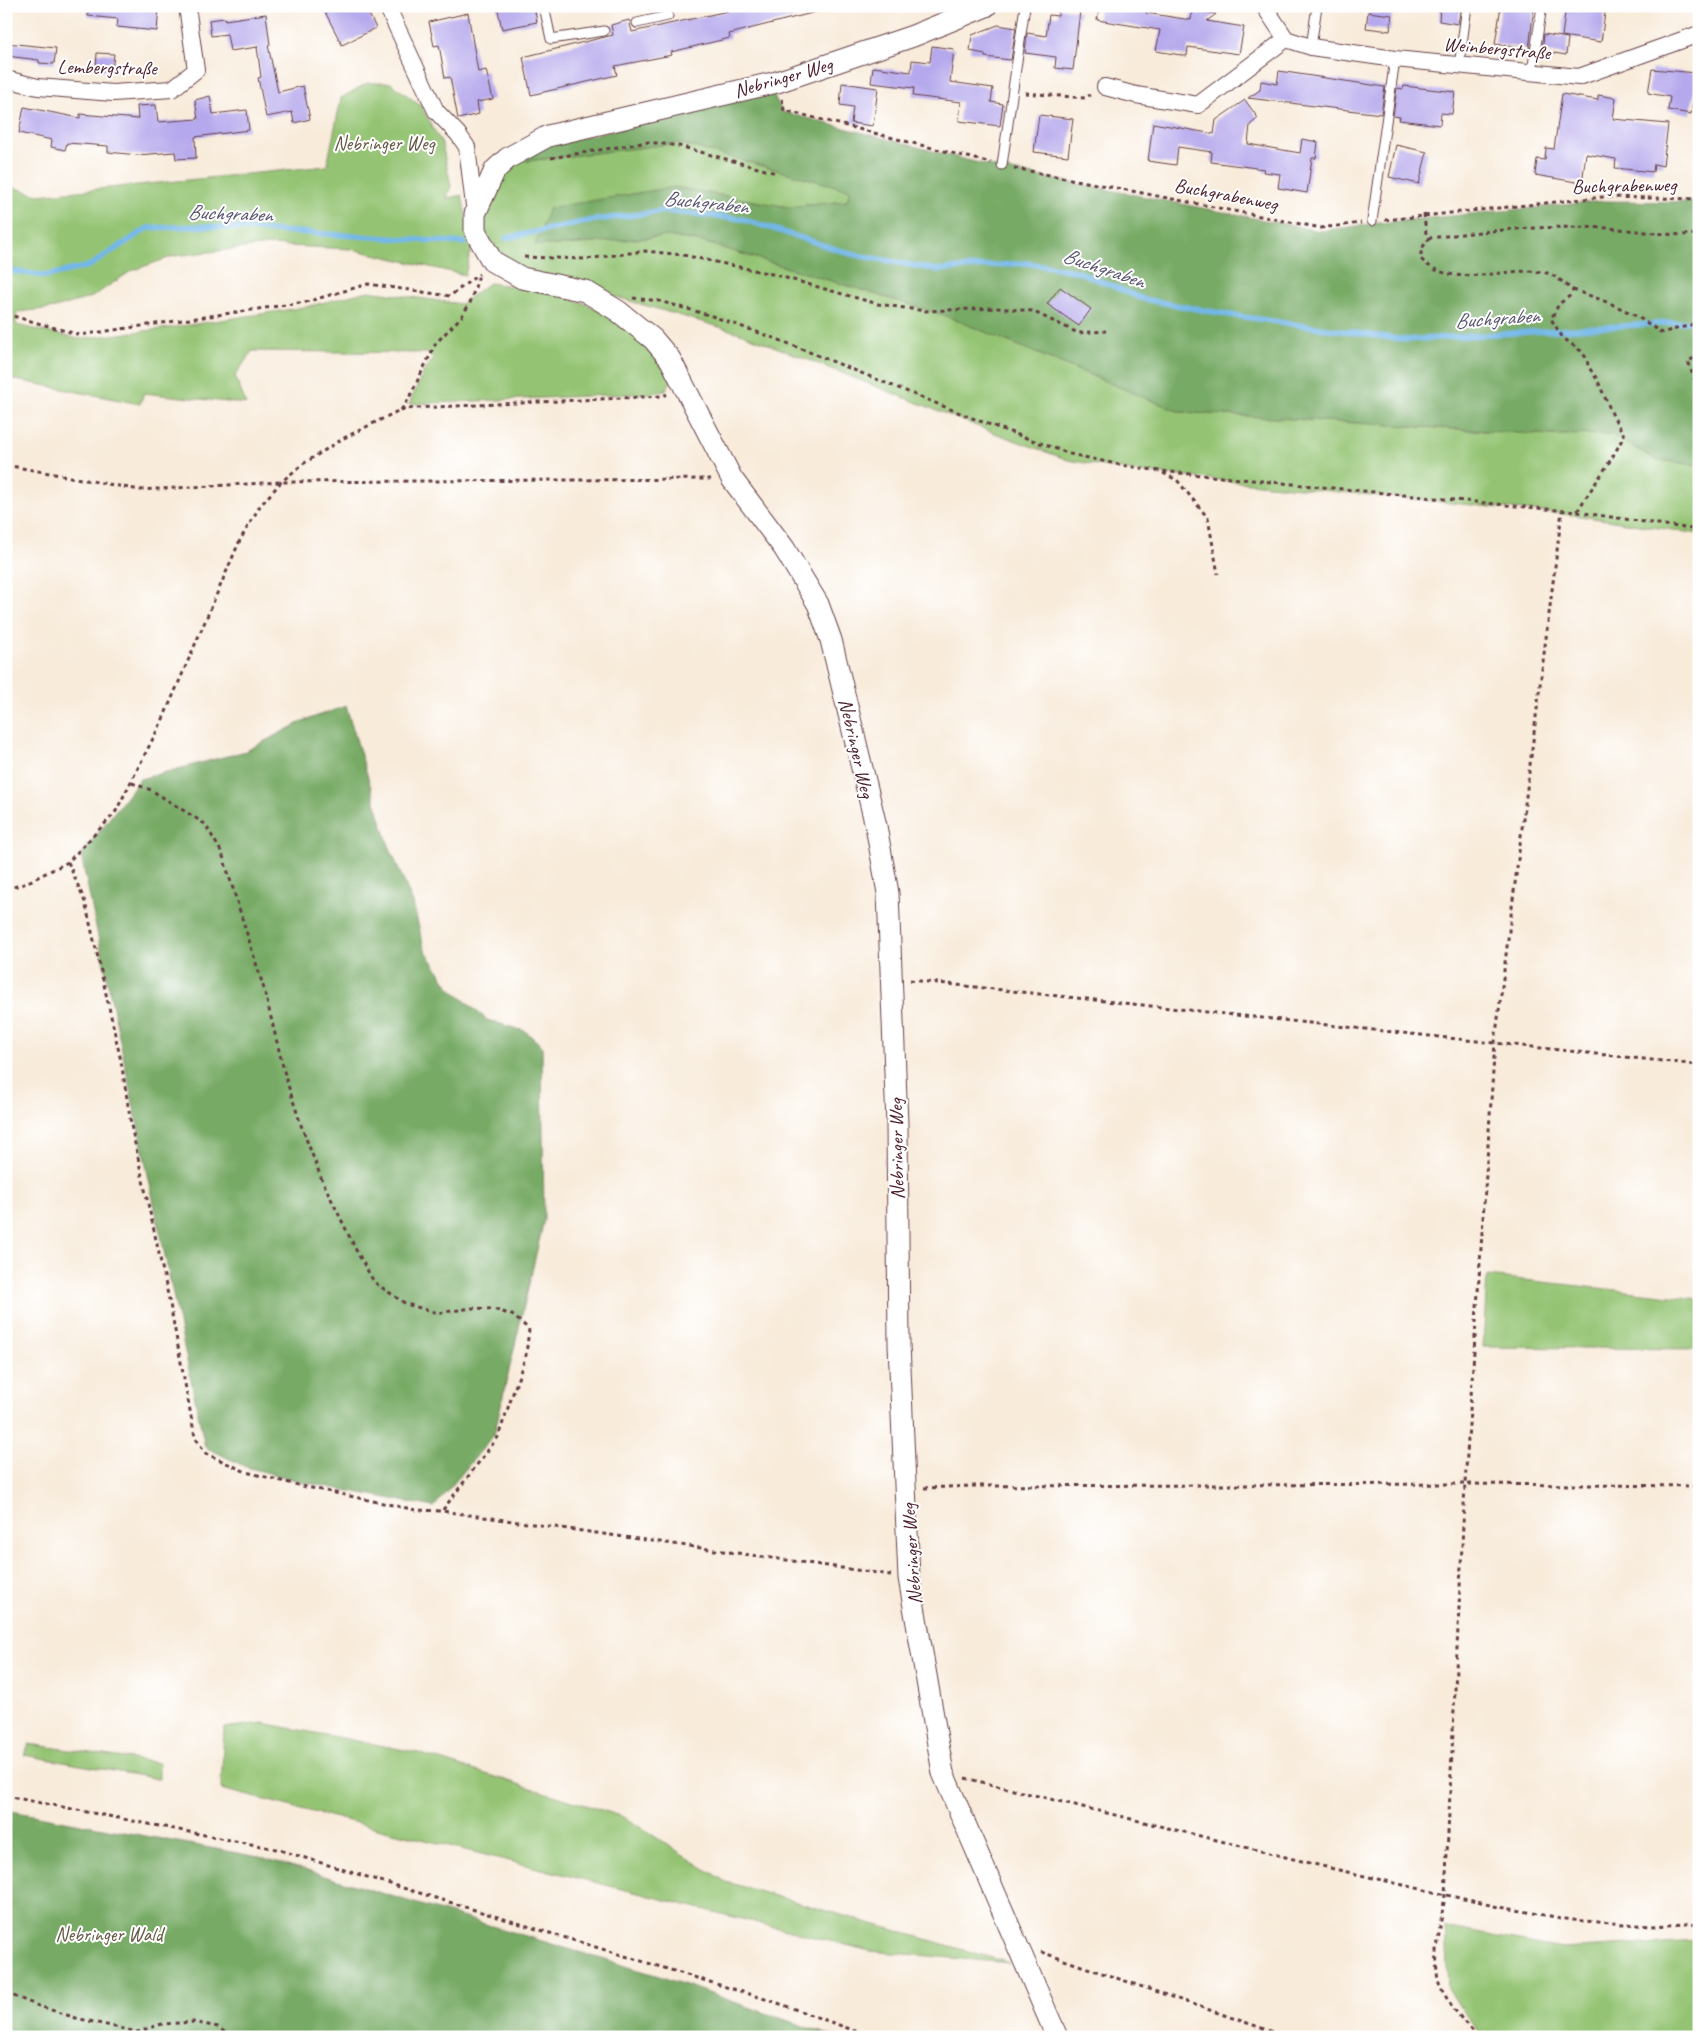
<svg xmlns="http://www.w3.org/2000/svg" width="1705" height="2043" font-family="Caveat,sans-serif">
	<style>
		.green { fill: #94c473; stroke: #6f724f }
		.forest { fill: #77aa65; stroke: #606448 }
		.lines { fill: none; stroke-linecap: round; stroke-linejoin: round }
		.stream { stroke: #73b7e9; stroke-width: 5.5 }
		.building { fill: #b5a8ec }
		.service-casing { stroke: #643e45; stroke-width: 11 }
		.minor-casing { stroke: #643e45; stroke-width: 18 }
		.tertiary-casing { stroke: #643e45; stroke-width: 23 }
		.path { stroke: #643e45; stroke-width: 3; stroke-dasharray: 4 4; stroke-linecap: butt }
		.service { stroke: #fff; stroke-width: 9 }
		.minor { stroke: #fff; stroke-width: 16 }
		.tertiary { stroke: #fff; stroke-width: 21 }
		.labels { text-anchor: middle; stroke-width: 4; stroke-linejoin: round; paint-order: stroke }
		.street-label { font-size: 20px; fill: #4a1f2b; stroke: #fff }
		.park-label { font-size: 20px; fill: #645944; stroke: #fff }
		.water-label { font-size: 21px; font-style: italic; fill: #58546e; stroke: #fff }
	</style>
	<rect width="100%" height="100%" fill="#fff"/>
	<filter id="ink" filterUnits="userSpaceOnUse"><feTurbulence type="fractalNoise" baseFrequency=".02" numOctaves="2"/><feDisplacementMap in="SourceGraphic" scale="10" xChannelSelector="R" yChannelSelector="G"/><feConvolveMatrix kernelMatrix="1 2 1 2 8 2 1 2 1" color-interpolation-filters="sRGB"/></filter>
	<filter id="wash" filterUnits="userSpaceOnUse"><feTurbulence type="fractalNoise" baseFrequency=".0096" numOctaves="4" result="noise"/><feDisplacementMap in="SourceGraphic" scale="20" xChannelSelector="R" yChannelSelector="G"/><feGaussianBlur stdDeviation="1.12" result="paint"/><feColorMatrix in="noise" values="0 0 0 0 0 0 0 0 0 0 0 0 0 0 0 0 0 1.4 0 .05"/><feComposite in="paint" operator="in"/></filter>
	<g filter="url(#wash)">
		<rect width="100%" height="100%" fill="#f8ebda"/>
		<g class="green">
			<path d="M 367,83 L 391,83 L 421,106 L 442,144 L 451,186 L 447,198 L 462,195 L 472,246 L 465,275 L 351,249 L 269,245 L 174,256 L 131,271 L 92,297 L 55,308 L 17,312 L 16,325 L 79,339 L 169,328 L 306,307 L 368,291 L 461,304 L 489,283 C 546,290 595,298 639,337 C 652,348 662,366 672,380 L 665,391 L 653,393 L 409,404 L 425,369 L 434,359 L 427,353 L 252,351 L 235,376 L 246,404 L 144,393 L 140,404 L 6,378 L 6,185 L 38,195 L 327,166 L 341,98 Z"/>
			<path d="M 679,143 L 851,190 L 847,201 L 788,207 L 674,187 L 566,245 L 668,236 L 703,242 L 944,315 L 1180,412 L 1552,435 L 1610,434 L 1657,460 L 1699,465 L 1699,534 L 1573,515 L 1138,472 L 1068,460 L 984,429 L 740,333 L 520,269 C 507,259 490,246 485,229 C 482,215 502,172 513,163 C 520,157 531,153 539,148 L 527,161 Z"/>
			<path d="M 1487,1276 L 1699,1299 L 1699,1349 L 1483,1347 Z"/>
			<path d="M 263,1723 L 415,1752 L 624,1817 L 726,1882 L 1010,1963 L 870,1951 L 221,1789 L 224,1728 Z"/>
			<path d="M 29,1744 L 159,1763 L 159,1779 L 24,1755 Z"/>
			<path d="M 1445,1927 L 1562,1949 L 1699,1941 L 1699,2037 L 1484,2037 L 1463,2012 L 1448,1988 Z"/>
		</g>
		<g class="forest">
			<path d="M 771,91 L 783,112 L 1002,169 L 1320,231 L 1379,223 L 1604,201 L 1699,202 L 1699,465 L 1657,460 L 1610,434 L 1552,435 L 1180,412 L 944,315 L 703,242 L 668,236 L 566,245 L 535,245 L 549,208 L 674,187 L 788,207 L 847,201 L 850,190 L 679,143 L 526,161 L 539,148 Z"/>
			<path d="M 346,706 L 388,843 L 413,903 L 424,948 L 449,987 L 487,1020 L 525,1031 L 542,1046 L 544,1220 L 494,1435 L 434,1507 L 303,1482 L 246,1467 L 205,1447 L 81,855 L 140,779 L 246,751 L 303,721 Z"/>
			<path d="M 6,1810 L 264,1858 L 659,1976 L 835,2037 L 6,2037 Z"/>
		</g>
		<g class="lines">
			<g class="stream">
				<path d="M 506,238 L 588,221 L 663,211 L 742,219 L 851,254 L 938,270 L 1026,263 L 1053,267 L 1079,272 L 1143,299 L 1230,315 L 1406,340 L 1699,321"/>
				<path d="M 6,270 L 46,276 L 89,266 L 148,228 L 202,226 L 465,243"/>
			</g>
		</g>
		<g id="blocks">
			<g class="building">
				<path d="M 88,6 L 159,6 L 157,31 L 117,27 L 118,19 L 88,16 Z"/>
				<path d="M 322,6 L 365,6 L 376,28 L 342,45 Z"/>
				<path d="M 497,6 L 534,6 L 537,22 L 502,29 Z"/>
				<path d="M 751,6 L 819,6 L 820,11 L 729,34 L 730,38 L 671,52 L 672,55 L 615,66 L 617,75 L 531,95 L 523,57 L 613,35 L 611,25 L 629,20 L 632,32 Z"/>
				<path d="M 1100,6 L 1147,6 L 1146,13 L 1191,20 L 1192,10 L 1216,14 L 1207,21 L 1244,27 L 1239,54 L 1188,47 L 1187,56 L 1156,51 L 1160,30 L 1097,20 Z"/>
				<path d="M 1440,6 L 1461,6 L 1458,24 L 1439,21 Z"/>
				<path d="M 1501,6 L 1534,6 L 1529,49 L 1495,44 Z"/>
				<path d="M 1566,6 L 1606,6 L 1601,42 L 1562,36 Z"/>
				<path d="M 1059,8 L 1080,11 L 1073,70 L 1055,68 L 1056,57 L 1025,53 L 1027,33 L 1046,36 L 1049,15 L 1058,16 Z"/>
				<path d="M 1368,12 L 1392,15 L 1390,31 L 1366,28 Z"/>
				<path d="M 468,13 L 478,72 L 486,70 L 493,99 L 477,102 L 479,114 L 458,119 L 450,77 L 445,78 L 439,45 L 434,46 L 429,22 Z"/>
				<path d="M 266,14 L 270,45 L 268,45 L 278,92 L 303,86 L 310,119 L 294,123 L 292,112 L 266,117 L 258,78 L 261,77 L 257,47 L 258,47 L 230,51 L 227,34 L 211,36 L 209,20 L 225,18 L 225,20 Z"/>
				<path d="M 998,25 L 1016,28 L 1011,60 L 985,57 L 985,54 L 970,51 L 972,35 Z"/>
				<path d="M 1544,34 L 1568,38 L 1566,55 L 1542,51 Z"/>
				<path d="M 6,43 L 56,48 L 54,64 L 39,63 L 39,60 L 6,56 Z"/>
				<path d="M 932,46 L 954,49 L 950,82 L 993,88 L 991,102 L 1003,104 L 1000,126 L 959,121 L 961,102 L 913,96 L 914,88 L 871,83 L 873,67 L 911,72 L 912,60 L 930,62 Z"/>
				<path d="M 97,53 L 114,54 L 112,71 L 96,69 Z"/>
				<path d="M 1652,69 L 1697,73 L 1691,114 L 1668,110 L 1670,97 L 1648,93 Z"/>
				<path d="M 1279,71 L 1385,87 L 1381,114 L 1248,98 L 1260,90 L 1261,81 L 1277,84 Z"/>
				<path d="M 842,83 L 878,88 L 873,126 L 851,123 L 853,107 L 840,105 Z"/>
				<path d="M 1404,86 L 1455,92 L 1452,114 L 1441,113 L 1440,125 L 1399,120 L 1400,117 L 1393,116 L 1397,88 L 1403,89 Z"/>
				<path d="M 1562,94 L 1598,100 L 1598,95 L 1616,98 L 1613,119 L 1668,124 L 1663,166 L 1654,164 L 1653,172 L 1615,168 L 1616,159 L 1586,154 L 1582,183 L 1535,175 L 1537,159 L 1545,160 L 1546,148 L 1554,149 Z"/>
				<path d="M 210,96 L 213,114 L 247,110 L 249,130 L 195,137 L 196,158 L 176,159 L 175,152 L 138,155 L 108,152 L 108,146 L 67,143 L 65,150 L 51,147 L 52,140 L 19,133 L 24,107 L 80,118 L 80,114 L 138,119 L 137,106 L 156,105 L 158,122 L 198,119 L 195,100 Z"/>
				<path d="M 1245,100 L 1258,118 L 1250,125 L 1248,144 L 1300,153 L 1302,139 L 1318,142 L 1316,158 L 1312,158 L 1307,193 L 1278,188 L 1280,174 L 1263,172 L 1264,169 L 1211,162 L 1212,152 L 1178,147 L 1176,165 L 1148,161 L 1153,123 L 1214,134 L 1216,120 Z"/>
				<path d="M 1039,115 L 1073,119 L 1068,156 L 1034,152 Z"/>
				<path d="M 1396,145 L 1427,152 L 1419,184 L 1389,177 Z"/>
				<path d="M 1060,287 L 1091,309 L 1079,326 L 1047,304 Z"/>
			</g>
		</g>
	</g>
	<g filter="url(#ink)">
		<use href="#blocks" fill-opacity="0" stroke="#643e45" stroke-width="1"/>
		<g class="lines">
			<g class="service-casing">
				<g id="service">
					<path d="M 544,6 L 551,39 L 604,31"/>
					<path d="M 637,23 L 668,16 L 666,6"/>
					<path d="M 1311,47 L 1317,6"/>
					<path d="M 1459,66 L 1467,6"/>
					<path d="M 1532,72 L 1542,6"/>
					<path d="M 1002,165 L 1025,6"/>
					<path d="M 1372,221 L 1395,59"/>
				</g>
			</g>
			<g class="minor-casing">
				<g id="minor">
					<path d="M 387,6 L 436,111 L 458,134 L 467,147 L 475,214"/>
					<path d="M 1264,6 L 1286,39 L 1311,47 L 1395,59 L 1579,77 L 1699,34"/>
					<path d="M 6,79 L 38,87 L 113,93 L 172,89 L 196,70 L 187,6"/>
					<path d="M 1105,87 L 1136,95 L 1198,105 L 1286,39"/>
				</g>
			</g>
			<g class="tertiary-casing">
				<path id="tertiary" d="M 986,6 L 913,36 L 777,82 L 548,136 L 508,158 L 495,170 L 475,214 L 475,231 L 492,261 L 522,278 L 585,291 L 618,311 L 653,339 L 670,359 L 732,479 L 784,548 L 818,604 L 831,640 L 876,826 L 888,893 L 897,1124 L 899,1344 L 909,1578 L 943,1773 L 1057,2037"/>
			</g>
			<g class="path">
				<path d="M 1025,93 L 1085,98 L 1090,95"/>
				<path d="M 782,99 L 784,110 L 991,163"/>
				<path d="M 551,158 L 648,142 L 679,146 L 776,173"/>
				<path d="M 1014,168 L 1321,228 L 1361,223"/>
				<path d="M 1424,214 L 1426,234 L 1430,238 C 1489,230 1548,225 1607,228 C 1638,230 1668,237 1699,234"/>
				<path d="M 1385,220 L 1603,197 L 1699,199"/>
				<path d="M 1430,238 C 1424,245 1420,249 1421,259 C 1452,292 1508,264 1547,273 C 1555,275 1566,285 1573,290 L 1571,295 L 1559,304 L 1551,319 L 1563,338 L 1581,351 L 1587,359 L 1588,366 L 1597,379 L 1613,416 L 1624,435 C 1612,462 1592,486 1577,512"/>
				<path d="M 524,257 L 586,259 L 645,251 L 683,255 L 772,274 L 878,304 L 925,311 L 997,308 L 1032,311 L 1078,333 L 1106,331"/>
				<path d="M 1573,290 C 1604,300 1635,312 1661,333 L 1691,325 L 1699,318"/>
				<path d="M 633,298 L 659,301 L 709,315 L 782,341 L 980,421 L 1070,454 L 1121,465 L 1160,471 L 1577,512 L 1699,530"/>
				<path d="M 6,314 L 80,335 L 306,302 L 368,284 L 450,296 L 479,274"/>
				<path d="M 401,410 L 408,400 L 436,343 L 462,316 L 470,303 L 479,275"/>
				<path d="M 1695,445 L 1697,387 L 1688,361 L 1699,356"/>
				<path d="M 6,465 L 140,490 L 281,482 L 711,479"/>
				<path d="M 1163,473 L 1177,480 L 1208,518 L 1218,574"/>
				<path d="M 132,783 L 151,790 L 205,824 L 222,853 L 264,989 L 286,1079 L 302,1128 L 322,1180 L 356,1250 L 374,1282 L 406,1304 L 438,1313 L 472,1308 L 493,1309 L 512,1315 L 529,1329 L 526,1355 L 498,1437 L 442,1511"/>
				<path d="M 68,862 L 85,902 L 96,949 L 121,1061 L 132,1130 L 170,1304 L 195,1437 L 205,1453 L 246,1472 L 302,1486 L 416,1510 L 442,1511 L 891,1575"/>
				<path d="M 6,889 L 24,884 L 68,862 L 115,813 L 163,719 L 240,540 L 260,506 L 281,482 L 303,464 L 344,438 L 400,410 L 415,408 L 663,396 L 667,394"/>
				<path d="M 910,980 L 1699,1065"/>
				<path d="M 924,1488 L 973,1486 L 1465,1484 L 1699,1486"/>
				<path d="M 965,1778 L 1330,1868 L 1494,1906 L 1572,1920 L 1651,1926 L 1699,1923"/>
				<path d="M 6,1796 L 276,1849 L 775,2002 L 872,2037"/>
				<path d="M 1041,1952 L 1288,2037"/>
				<path d="M 6,1993 L 36,2005 L 76,2018 L 137,2032 L 162,2024 L 193,2022 L 218,2027 L 231,2037"/>
				<path d="M 1477,2037 C 1465,2023 1445,2000 1439,1983 C 1432,1961 1442,1918 1445,1895 L 1465,1484 L 1495,1042 L 1562,511"/>
			</g>
			<use href="#service" class="service"/>
			<use href="#minor" class="minor"/>
			<use href="#tertiary" class="tertiary"/>
		</g>
	</g>
	<g class="labels">
		<g class="street-label">
			<text transform="translate(1497 48) rotate(5)" y="7">Weinbergstraße</text>
			<text transform="translate(107 67) rotate(1)" y="7">Lembergstraße</text>
			<text transform="translate(783 77) rotate(-16)" y="7">Nebringer Weg</text>
			<text transform="translate(1624 185) rotate(-1)" y="7">Buchgrabenweg</text>
			<text transform="translate(1226 194) rotate(11)" y="7">Buchgrabenweg</text>
			<text transform="translate(857 748) rotate(77)" y="7">Nebringer Weg</text>
			<text transform="translate(896 1149) rotate(-91)" y="7">Nebringer Weg</text>
			<text transform="translate(911 1554) rotate(-94)" y="7">Nebringer Weg</text>
		</g>
		<g class="park-label">
			<text x="384" y="150">Nebringer Weg</text>
			<text x="109" y="1941">Nebringer Wald</text>
		</g>
		<g class="water-label">
			<text transform="translate(706 202) rotate(6)" y="7">Buchgraben</text>
			<text transform="translate(230 213) rotate(2)" y="7">Buchgraben</text>
			<text transform="translate(1104 268) rotate(19)" y="7">Buchgraben</text>
			<text transform="translate(1497 318) rotate(-4)" y="7">Buchgraben</text>
		</g>
	</g>
	<rect width="1705" height="2043" fill="none" stroke="#fff" stroke-width="25"/>
</svg>
